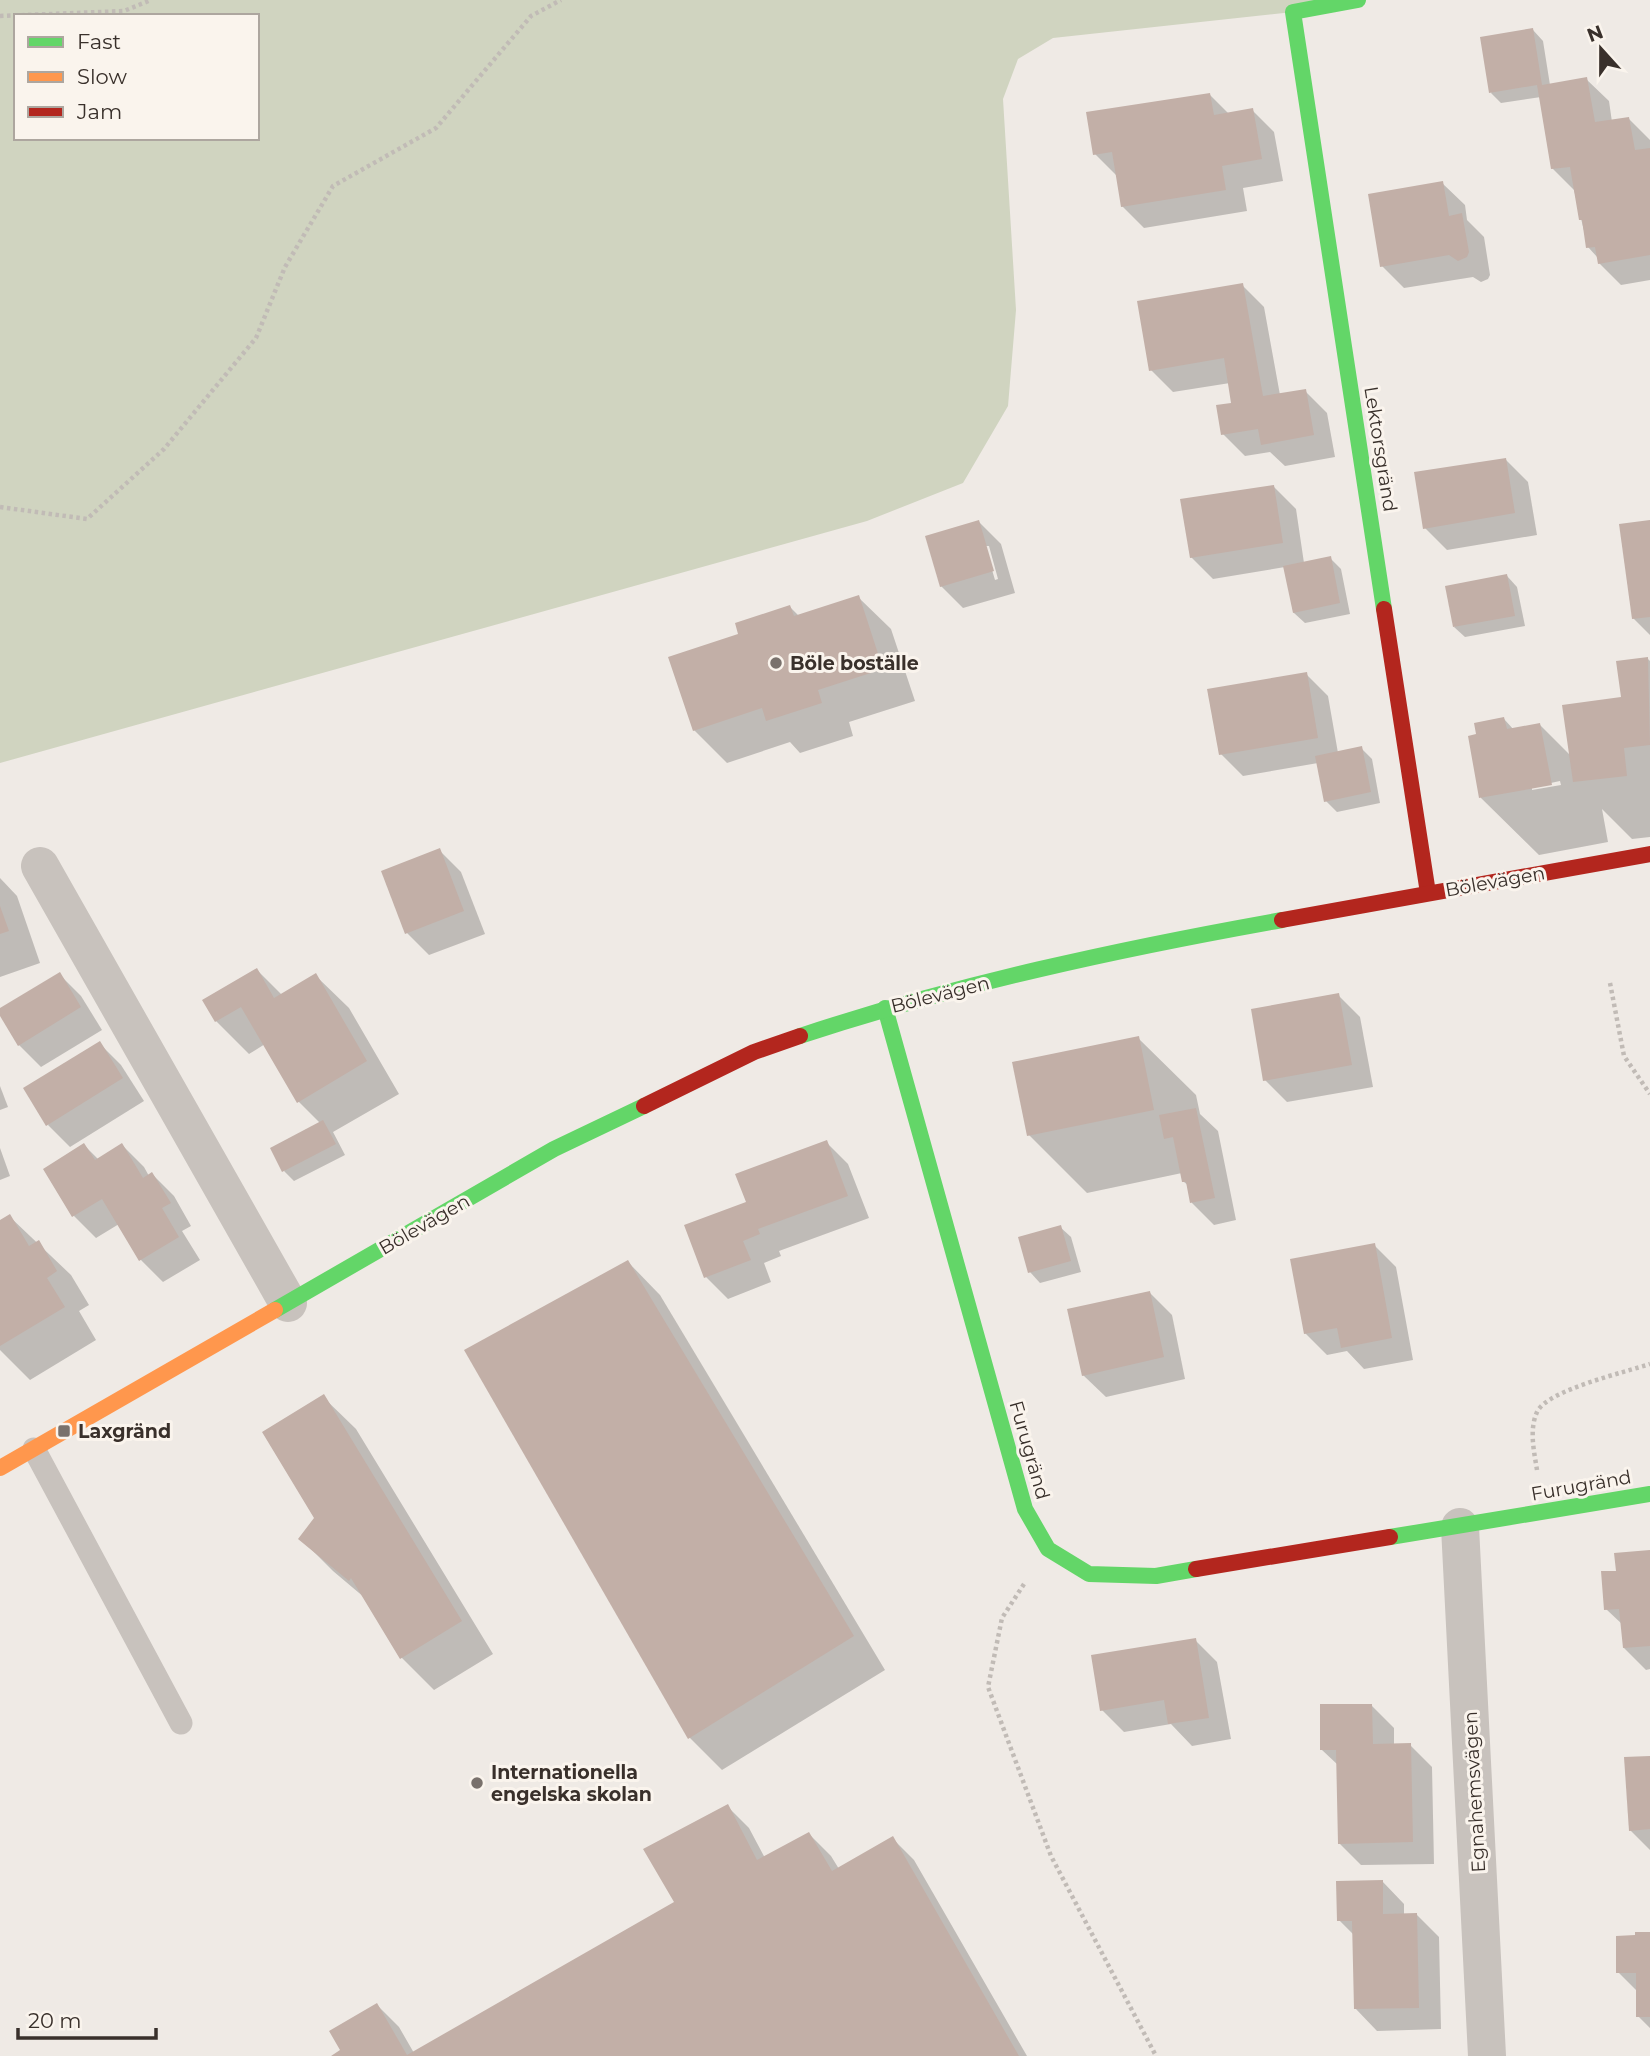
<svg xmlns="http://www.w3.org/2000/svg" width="1650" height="2056" font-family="Montserrat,sans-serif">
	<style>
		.green { fill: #d0d4c0; fill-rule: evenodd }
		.shadow { fill: #0003; fill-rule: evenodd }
		.building { fill: #c2afa7 }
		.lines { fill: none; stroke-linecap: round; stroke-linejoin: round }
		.path { stroke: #c1bbb6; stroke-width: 4.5; stroke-dasharray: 3.5 3.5; stroke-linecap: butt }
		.lane { stroke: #c8c2bd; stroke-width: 23 }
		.street { stroke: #c8c2bd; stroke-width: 38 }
		.fast { stroke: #63d668; stroke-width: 16 }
		.slow { stroke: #ff974d; stroke-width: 16 }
		.jam { stroke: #b3261e; stroke-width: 16 }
		.poi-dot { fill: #79716c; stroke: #faf4ed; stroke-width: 2.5 }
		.labels { text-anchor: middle; stroke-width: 6; stroke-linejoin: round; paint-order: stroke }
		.street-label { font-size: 19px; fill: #39302b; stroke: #faf4ed }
		.poi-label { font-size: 19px; font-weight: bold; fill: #39302b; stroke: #faf4ed; text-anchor: start }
	</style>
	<rect width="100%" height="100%" fill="#efeae5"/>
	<path class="green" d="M 0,0 L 1358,0 L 1293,12 L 1053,38 L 1018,59 L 1003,99 L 1016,310 L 1008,406 L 963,483 L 867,521 L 0,763 ZM 16,16 L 257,16 L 257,138 L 16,138 Z"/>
	<g class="shadow">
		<path d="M 1533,30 L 1543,41 L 1550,85 L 1586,79 L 1609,101 L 1612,122 L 1629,119 L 1650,140 L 1650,280 L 1621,285 L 1599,263 L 1598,258 L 1588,247 L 1574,190 L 1552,168 L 1541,97 L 1501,103 L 1491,93 Z"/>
		<path d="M 1210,95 L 1229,114 L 1252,110 L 1274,132 L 1283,181 L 1243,188 L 1247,211 L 1144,228 L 1122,206 L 1117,176 L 1095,154 Z"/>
		<path d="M 1442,183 L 1465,205 L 1467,220 L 1484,237 L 1490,275 L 1488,279 L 1481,282 L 1473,277 L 1404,288 L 1382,266 Z"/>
		<path d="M 1242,285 L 1264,307 L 1280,395 L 1305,391 L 1327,413 L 1335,457 L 1285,466 L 1270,452 L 1245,456 L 1223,434 L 1233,404 L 1230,383 L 1173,392 L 1151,370 Z"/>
		<path d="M 1506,460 L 1528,482 L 1537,535 L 1447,550 L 1425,528 Z"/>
		<path d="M 1274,487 L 1296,509 L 1304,563 L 1330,558 L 1341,569 L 1350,614 L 1305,623 L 1294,613 L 1285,567 L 1213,579 L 1191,557 Z"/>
		<path d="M 1650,521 L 1650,635 L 1633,618 Z"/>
		<path d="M 979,522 L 1001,544 L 1015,593 L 963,608 L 941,586 ZM 985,546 L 989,546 L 998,579 L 995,580 Z"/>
		<path d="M 1507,576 L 1517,587 L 1525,626 L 1465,637 L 1454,627 Z"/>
		<path d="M 858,597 L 891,629 L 915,701 L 849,722 L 853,736 L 800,753 L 790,742 L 727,763 L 694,730 L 741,635 L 790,607 L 799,616 Z"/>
		<path d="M 1648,659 L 1650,661 L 1650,837 L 1632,839 L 1602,809 L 1608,842 L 1539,855 L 1481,798 L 1478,736 L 1504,719 L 1514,730 L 1540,725 L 1571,756 L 1623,698 ZM 1560,781 L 1561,785 L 1532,790 L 1532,787 Z"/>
		<path d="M 1306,674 L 1328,696 L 1338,753 L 1361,748 L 1372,759 L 1380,803 L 1337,812 L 1326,801 L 1318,763 L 1243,776 L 1221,754 Z"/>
		<path d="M 439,850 L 461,872 L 485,934 L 429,955 L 407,933 Z"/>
		<path d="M 0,878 L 17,896 L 40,963 L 0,977 Z"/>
		<path d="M 257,970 L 282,995 L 316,976 L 349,1008 L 399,1094 L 333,1132 L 345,1155 L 294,1181 L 284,1171 L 321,1124 L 298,1101 L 265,1044 L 249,1054 L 216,1021 Z"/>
		<path d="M 59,974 L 81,996 L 102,1030 L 41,1067 L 19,1045 L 0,1010 Z"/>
		<path d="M 1338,995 L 1360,1017 L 1373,1087 L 1287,1102 L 1265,1080 Z"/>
		<path d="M 1138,1038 L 1196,1095 L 1200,1114 L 1218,1131 L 1236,1220 L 1214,1225 L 1192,1203 L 1189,1186 L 1184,1182 L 1182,1173 L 1087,1193 L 1029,1135 Z"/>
		<path d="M 99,1043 L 121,1065 L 144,1101 L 70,1147 L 48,1125 Z"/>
		<path d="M 0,1086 L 8,1107 L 0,1110 Z"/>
		<path d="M 826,1142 L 848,1164 L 869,1218 L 779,1251 L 781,1256 L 764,1263 L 771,1282 L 728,1299 L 706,1277 L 748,1203 Z"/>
		<path d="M 84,1145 L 99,1160 L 122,1145 L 144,1167 L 149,1176 L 152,1174 L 174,1196 L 191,1226 L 182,1231 L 200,1260 L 163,1282 L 141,1260 L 119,1224 L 96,1238 L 74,1216 Z"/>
		<path d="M 0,1148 L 10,1176 L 0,1180 Z"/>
		<path d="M 10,1217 L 71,1275 L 89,1305 L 79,1311 L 96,1340 L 30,1380 L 0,1350 L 0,1222 Z"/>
		<path d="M 1060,1227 L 1071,1237 L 1081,1272 L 1040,1283 L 1030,1272 Z"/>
		<path d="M 1374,1245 L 1396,1267 L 1413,1360 L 1364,1369 L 1347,1351 L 1327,1355 L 1305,1333 Z"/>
		<path d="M 628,1262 L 660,1295 L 885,1670 L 722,1770 L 690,1738 Z"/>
		<path d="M 1150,1293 L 1172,1315 L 1185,1379 L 1106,1397 L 1083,1375 Z"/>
		<path d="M 323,1397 L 356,1429 L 493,1654 L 434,1690 L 402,1658 L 365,1598 L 333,1571 L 300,1538 L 316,1518 Z"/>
		<path d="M 1650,1552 L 1650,1669 L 1646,1670 L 1624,1648 L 1623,1625 L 1606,1609 L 1618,1572 Z"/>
		<path d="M 1195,1640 L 1217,1662 L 1231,1739 L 1192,1746 L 1171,1724 L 1124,1732 L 1102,1710 Z"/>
		<path d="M 1372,1706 L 1394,1728 L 1394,1745 L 1410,1745 L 1432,1767 L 1434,1864 L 1361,1865 L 1339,1843 L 1338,1765 L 1322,1750 Z"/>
		<path d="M 1650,1757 L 1650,1850 L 1630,1830 Z"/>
		<path d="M 727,1806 L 749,1828 L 765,1858 L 809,1834 L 831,1856 L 839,1869 L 892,1838 L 914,1860 L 1027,2056 L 334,2056 L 343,2051 L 377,2005 L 399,2027 L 414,2053 L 677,1903 Z"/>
		<path d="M 1382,1881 L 1404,1904 L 1404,1915 L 1417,1915 L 1439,1937 L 1441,2029 L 1377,2031 L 1355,2008 L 1354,1935 L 1339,1920 Z"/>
		<path d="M 1650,1933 L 1650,2028 L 1638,2016 L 1638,1992 L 1618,1972 Z"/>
	</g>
	<g class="building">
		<path d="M 1533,28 L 1542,85 L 1587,77 L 1595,122 L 1629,117 L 1635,150 L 1650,148 L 1650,255 L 1598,264 L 1595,247 L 1586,248 L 1582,220 L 1579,220 L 1570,167 L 1551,169 L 1537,85 L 1489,93 L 1480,37 Z"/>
		<path d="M 1210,93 L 1214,115 L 1253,108 L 1262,159 L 1222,166 L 1226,190 L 1121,207 L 1112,152 L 1093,155 L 1086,112 Z"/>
		<path d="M 1443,181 L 1449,216 L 1462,213 L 1469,252 L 1467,257 L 1458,261 L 1449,255 L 1380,267 L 1368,194 Z"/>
		<path d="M 1243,283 L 1263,396 L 1306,389 L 1314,435 L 1261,445 L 1258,429 L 1221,435 L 1216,405 L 1231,403 L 1224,358 L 1149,371 L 1137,301 Z"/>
		<path d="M 1506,458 L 1515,513 L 1423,529 L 1414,472 Z"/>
		<path d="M 1274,485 L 1283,543 L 1190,558 L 1180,499 Z"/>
		<path d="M 979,520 L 994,571 L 940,587 L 925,536 Z"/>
		<path d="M 1650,520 L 1650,617 L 1632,619 L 1619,524 Z"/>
		<path d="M 1331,556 L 1340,603 L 1293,613 L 1283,566 Z"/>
		<path d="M 1507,574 L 1515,616 L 1453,627 L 1445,586 Z"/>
		<path d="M 859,595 L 883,669 L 818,690 L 822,703 L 766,721 L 762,708 L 693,731 L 668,657 L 738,634 L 735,623 L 790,605 L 794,616 Z"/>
		<path d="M 1648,657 L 1650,745 L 1624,748 L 1627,776 L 1573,782 L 1562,705 L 1621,697 L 1616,661 Z"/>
		<path d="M 1307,672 L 1318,738 L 1219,755 L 1207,689 Z"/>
		<path d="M 1504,717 L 1507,729 L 1540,723 L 1552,785 L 1479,798 L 1468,736 L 1476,734 L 1474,723 Z"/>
		<path d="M 1362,746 L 1371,792 L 1324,802 L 1315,756 Z"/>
		<path d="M 440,848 L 464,911 L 405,934 L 381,871 Z"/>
		<path d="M 0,906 L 9,931 L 0,934 Z"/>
		<path d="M 257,968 L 274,998 L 316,973 L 367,1061 L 297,1103 L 241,1007 L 215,1022 L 202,1000 Z"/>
		<path d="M 60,972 L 81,1007 L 18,1046 L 0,1016 L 0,1008 Z"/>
		<path d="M 1339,993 L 1352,1065 L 1263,1081 L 1251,1009 Z"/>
		<path d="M 1139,1036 L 1154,1110 L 1027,1136 L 1012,1062 Z"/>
		<path d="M 100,1041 L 123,1078 L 46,1126 L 23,1088 Z"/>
		<path d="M 1196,1108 L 1215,1198 L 1190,1203 L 1186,1182 L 1182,1182 L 1173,1137 L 1164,1139 L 1159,1115 Z"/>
		<path d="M 323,1120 L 336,1144 L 282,1172 L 270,1148 Z"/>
		<path d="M 827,1140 L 848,1196 L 758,1229 L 760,1234 L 743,1241 L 751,1260 L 704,1278 L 684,1225 L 746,1202 L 735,1174 Z"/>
		<path d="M 84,1143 L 95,1160 L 122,1143 L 143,1178 L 152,1172 L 171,1203 L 162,1208 L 179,1237 L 139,1261 L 102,1199 L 72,1217 L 43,1169 Z"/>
		<path d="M 10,1214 L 29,1246 L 39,1240 L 57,1271 L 47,1278 L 65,1307 L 0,1346 L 0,1220 Z"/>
		<path d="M 1061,1225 L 1071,1261 L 1028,1273 L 1018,1237 Z"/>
		<path d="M 1375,1243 L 1392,1338 L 1341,1348 L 1337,1328 L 1304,1334 L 1290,1259 Z"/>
		<path d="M 628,1260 L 854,1636 L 688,1739 L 464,1350 Z"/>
		<path d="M 1150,1291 L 1164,1357 L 1082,1376 L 1067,1309 Z"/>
		<path d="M 324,1394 L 462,1621 L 400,1659 L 351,1578 L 349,1581 L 298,1539 L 314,1518 L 262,1432 Z"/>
		<path d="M 1650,1550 L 1650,1646 L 1623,1648 L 1619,1609 L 1604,1610 L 1601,1571 L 1616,1571 L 1614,1553 Z"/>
		<path d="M 1196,1638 L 1209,1718 L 1168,1724 L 1164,1700 L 1100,1711 L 1091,1655 Z"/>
		<path d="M 1320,1704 L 1372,1704 L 1373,1744 L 1411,1743 L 1413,1842 L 1338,1844 L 1336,1750 L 1320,1750 Z"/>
		<path d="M 1650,1756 L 1650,1829 L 1629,1831 L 1624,1757 Z"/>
		<path d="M 728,1804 L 757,1860 L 809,1832 L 832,1871 L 893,1836 L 1019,2056 L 331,2056 L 340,2050 L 329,2031 L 377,2003 L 407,2055 L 674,1902 L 643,1849 Z"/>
		<path d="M 1383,1880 L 1383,1914 L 1417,1913 L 1419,2008 L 1354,2009 L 1352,1921 L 1337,1921 L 1336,1881 Z"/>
		<path d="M 1635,1932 L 1650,1932 L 1650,2017 L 1636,2017 L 1636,1973 L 1616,1973 L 1616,1936 L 1635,1935 Z"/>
	</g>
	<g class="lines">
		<g class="path">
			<path d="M 0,16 L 124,11 L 151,0"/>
			<path d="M 0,507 L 87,519 L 164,449 L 256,338 L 285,267 L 333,186 L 436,128 L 531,16 L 561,0"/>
			<path d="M 1610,983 L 1624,1056 L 1650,1094"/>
			<path d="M 1537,1470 C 1534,1451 1529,1430 1537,1412 C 1547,1390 1626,1372 1650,1364"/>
			<path d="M 1024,1584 L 1002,1618 L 988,1687 L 1051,1856 L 1156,2056"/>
		</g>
		<path class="lane" d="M 34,1449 L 181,1723"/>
		<g class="street">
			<path d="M 40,866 L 288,1303"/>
			<path d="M 1460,1527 L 1487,2056"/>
		</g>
		<g class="fast">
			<path d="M 1358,0 L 1293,12 L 1384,609"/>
			<path d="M 885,1008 L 1025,1509 L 1048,1549 L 1089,1574 L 1156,1576 L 1196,1569"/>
			<path d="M 800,1036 C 957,984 1119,949 1282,920"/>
			<path d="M 275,1310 L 554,1149 L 644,1106"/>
			<path d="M 1390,1537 L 1650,1494"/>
		</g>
		<path class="slow" d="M 0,1468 L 275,1310"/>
		<g class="jam">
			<path d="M 1384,609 L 1428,893"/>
			<path d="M 1282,920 L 1650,854"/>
			<path d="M 644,1106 L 754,1052 L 800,1036"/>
			<path d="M 1196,1569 L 1390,1537"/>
		</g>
	</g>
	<g class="poi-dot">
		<circle cx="776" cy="663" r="7"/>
		<rect x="57" y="1424" width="14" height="14" rx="3.5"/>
		<circle cx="477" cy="1783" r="7"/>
	</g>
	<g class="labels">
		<g class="street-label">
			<text transform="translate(1381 449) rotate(81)" y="7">Lektorsgränd</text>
			<text transform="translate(1495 881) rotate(-10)" y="7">Bölevägen</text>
			<text transform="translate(940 994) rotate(-14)" y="7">Bölevägen</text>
			<text transform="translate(424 1224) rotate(-30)" y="7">Bölevägen</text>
			<text transform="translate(1030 1450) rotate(74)" y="7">Furugränd</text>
			<text transform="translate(1581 1485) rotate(-10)" y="7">Furugränd</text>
			<text transform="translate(1474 1792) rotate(-93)" y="7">Egnahemsvägen</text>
		</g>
		<g class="poi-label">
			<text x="790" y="670">Böle boställe</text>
			<text x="78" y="1438">Laxgränd</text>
			<text x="491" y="1779">Internationella<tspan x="491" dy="22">engelska skolan</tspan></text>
		</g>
	</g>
	<rect x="14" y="14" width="245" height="126" fill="#faf4ed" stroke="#ada69f" stroke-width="2"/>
	<rect x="28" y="37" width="35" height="10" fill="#63d668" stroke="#ada69f" stroke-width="2"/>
	<text x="77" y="49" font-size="21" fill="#39302b">Fast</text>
	<rect x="28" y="72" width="35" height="10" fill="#ff974d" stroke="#ada69f" stroke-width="2"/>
	<text x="77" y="84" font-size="21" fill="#39302b">Slow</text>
	<rect x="28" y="107" width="35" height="10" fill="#b3261e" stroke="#ada69f" stroke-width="2"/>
	<text x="77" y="119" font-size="21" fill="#39302b">Jam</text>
	<g transform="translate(1601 49) rotate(339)" stroke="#faf4ed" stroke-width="5" paint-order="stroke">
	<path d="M0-5L12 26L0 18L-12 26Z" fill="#39302b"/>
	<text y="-10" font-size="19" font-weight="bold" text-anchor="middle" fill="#39302b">N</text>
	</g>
	<path d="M18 2028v10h138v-10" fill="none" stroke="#39302b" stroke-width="3.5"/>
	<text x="28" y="2028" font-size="21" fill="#39302b" stroke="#faf4ed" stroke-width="5" paint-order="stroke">20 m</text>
</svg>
